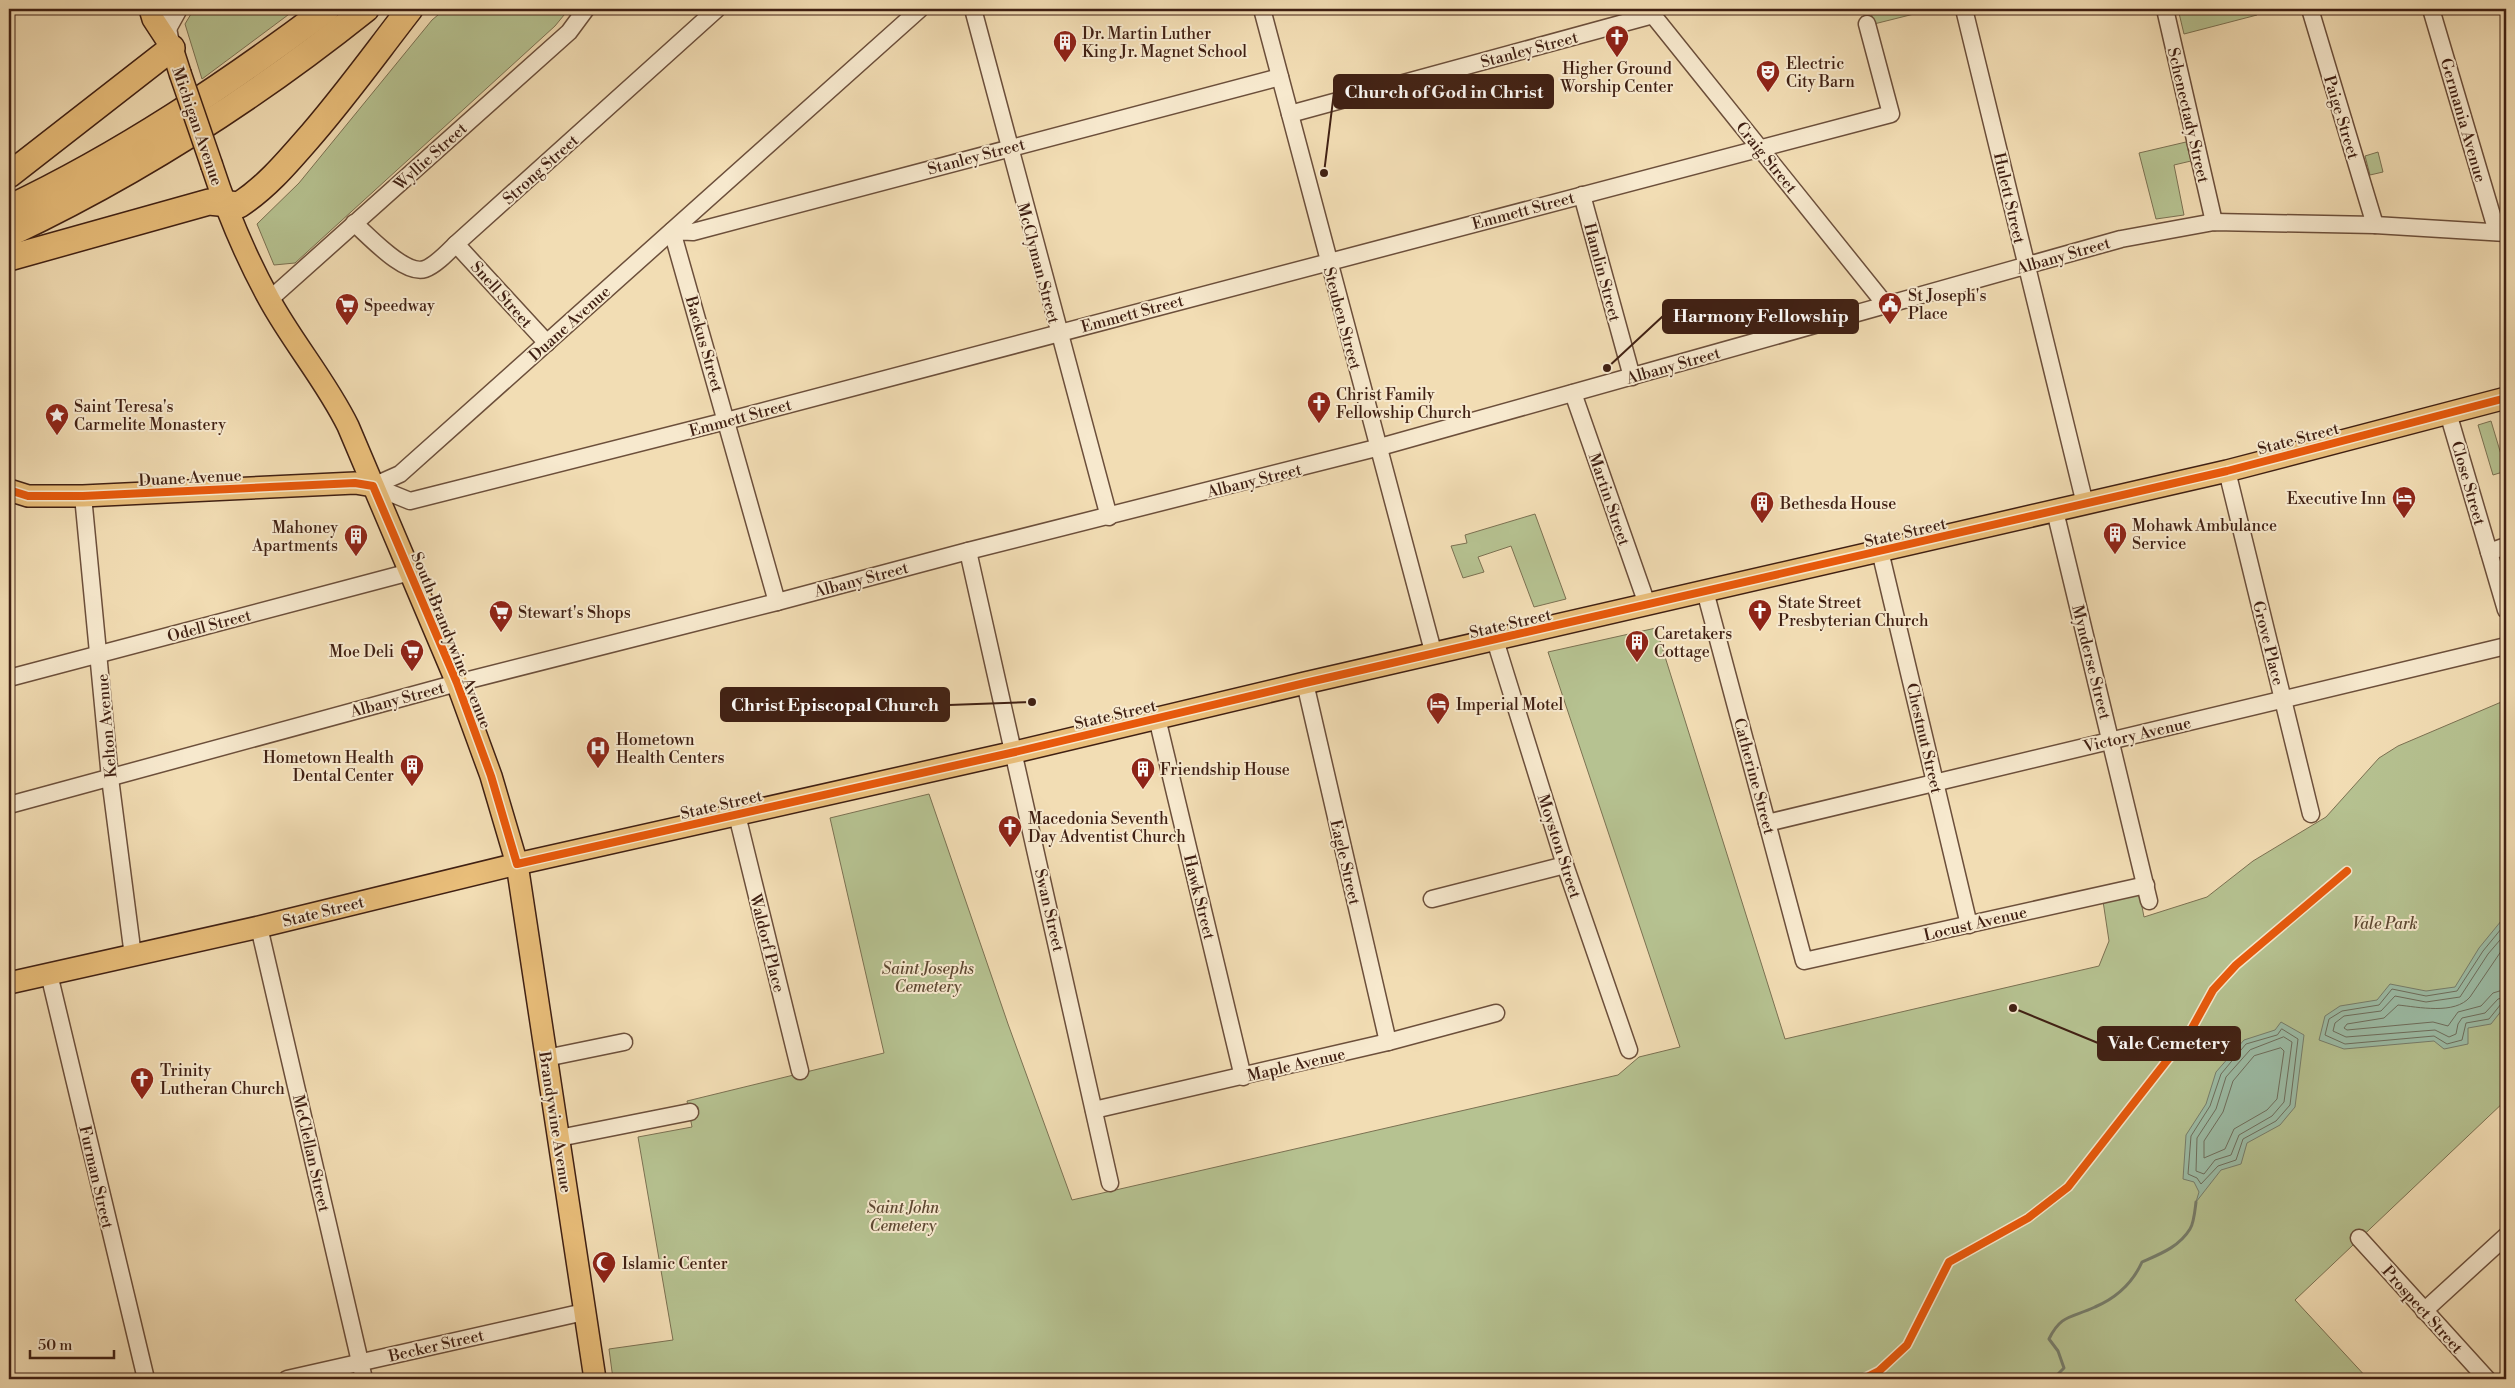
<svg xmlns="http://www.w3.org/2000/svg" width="2515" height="1388" font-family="'Libre Bodoni',serif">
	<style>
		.green { fill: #b6c291; stroke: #7b7152 }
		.water { fill: #9cbda7; stroke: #777e6c }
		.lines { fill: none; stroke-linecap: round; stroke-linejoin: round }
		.shore { stroke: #6e6e5d; stroke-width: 1 }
		.stream { stroke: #777e6c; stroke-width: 3 }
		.minor-casing { stroke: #6c4f3b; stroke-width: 19 }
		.major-casing { stroke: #402013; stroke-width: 24 }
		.highway-casing { stroke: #402013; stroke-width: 28 }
		.minor { stroke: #f7e9ce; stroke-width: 16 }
		.major { stroke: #e9be7a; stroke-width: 21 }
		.highway { stroke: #e9be7a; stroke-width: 25 }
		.major-bridge-casing { stroke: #402013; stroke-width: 24; stroke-linecap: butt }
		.major-bridge { stroke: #e9be7a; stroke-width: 21 }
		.cycleway-casing { stroke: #f7e9ce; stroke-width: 11 }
		.cycleway { stroke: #e8590c; stroke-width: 8 }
		.labels { text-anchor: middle; stroke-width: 4; stroke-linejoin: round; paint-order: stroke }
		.poi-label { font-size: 16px; fill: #402013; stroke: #f7e9ce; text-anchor: start }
		.street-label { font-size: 16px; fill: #402013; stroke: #f7e9ce }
		.park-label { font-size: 16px; font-style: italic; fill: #5e4832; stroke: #f7e9ce }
		.leader { fill: none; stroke: #402013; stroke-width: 2 }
		.callout-dot { fill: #402013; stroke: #f7e9ce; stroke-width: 2 }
		.callout { fill: #402013; stroke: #402013; stroke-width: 2 }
		.callout-label { font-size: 18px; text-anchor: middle; font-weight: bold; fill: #fff }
	</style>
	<rect width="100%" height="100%" fill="#f2ddb4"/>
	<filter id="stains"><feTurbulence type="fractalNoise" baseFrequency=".004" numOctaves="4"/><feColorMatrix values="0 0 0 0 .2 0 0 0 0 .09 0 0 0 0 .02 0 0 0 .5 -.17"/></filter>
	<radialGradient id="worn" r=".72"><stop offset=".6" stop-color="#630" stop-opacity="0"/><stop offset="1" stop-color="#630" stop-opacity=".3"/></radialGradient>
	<g class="green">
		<path d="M 194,9 L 296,9 L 202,79 L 185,24 Z"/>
		<path d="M 445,9 L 569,9 L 555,26 L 295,263 L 274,265 L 257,224 L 299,183 L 432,20 Z"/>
		<path d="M 1870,9 L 1934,9 L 1874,24 Z"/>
		<path d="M 2178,9 L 2256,9 L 2257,15 L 2184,34 Z"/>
		<path d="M 2186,142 L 2191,161 L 2174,165 L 2184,215 L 2156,219 L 2139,153 Z"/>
		<path d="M 2378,152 L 2383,172 L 2370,175 L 2365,156 Z"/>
		<path d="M 2491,421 L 2506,471 L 2493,475 L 2478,425 Z"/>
		<path d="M 1535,514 L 1566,599 L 1534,607 L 1511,546 L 1478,557 L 1484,572 L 1463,578 L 1451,546 L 1467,543 L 1465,535 Z"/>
		<path d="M 1656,628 L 1785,1039 L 2099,966 L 2109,941 L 2103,901 L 2139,891 L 2144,917 L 2207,897 L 2253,861 L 2326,817 L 2379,758 L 2398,746 L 2506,700 L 2506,1100 L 2295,1300 L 2368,1379 L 613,1379 L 609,1349 L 673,1340 L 638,1137 L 692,1127 L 687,1101 L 884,1053 L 830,818 L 929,794 L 1008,1024 L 1072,1200 L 1618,1075 L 1639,1057 L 1680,1047 L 1548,652 Z"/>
	</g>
	<g class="water">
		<path d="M 2506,915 L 2506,1005 L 2491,1024 L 2468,1028 L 2468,1044 L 2444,1049 L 2434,1041 L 2344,1049 L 2319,1040 L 2325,1016 L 2340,1006 L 2377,1000 L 2390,984 L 2426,991 L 2455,987 L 2479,948 Z"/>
		<path d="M 2281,1022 L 2304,1035 L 2295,1107 L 2280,1125 L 2247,1143 L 2241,1164 L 2221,1170 L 2196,1202 L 2199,1192 L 2194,1182 L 2183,1179 L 2186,1135 L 2206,1104 L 2216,1072 L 2244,1040 L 2275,1030 Z"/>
	</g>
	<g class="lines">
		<g class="shore">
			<path d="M 2506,923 L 2483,951 L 2457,991 L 2426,996 L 2392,989 L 2379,1005 L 2342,1011 L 2329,1019 L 2325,1035 L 2345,1044 L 2434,1036 L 2447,1044 L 2462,1040 L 2466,1023 L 2489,1019 L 2501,1004 L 2506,1003"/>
			<path d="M 2506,933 L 2488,954 L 2460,997 L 2426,1002 L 2395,996 L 2381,1011 L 2344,1016 L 2335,1023 L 2333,1031 L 2346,1037 L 2435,1030 L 2449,1037 L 2456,1034 L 2458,1024 L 2462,1018 L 2485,1013 L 2498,999 L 2506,997"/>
			<path d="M 2506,944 L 2470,997 C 2455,1015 2418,1007 2398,1005 L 2384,1018 L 2347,1024 L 2344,1028 L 2347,1030 L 2433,1022 L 2448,1026 L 2458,1012 L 2481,1006 L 2493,993 L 2506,989"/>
			<path d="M 2282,1029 L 2298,1039 L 2290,1105 L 2276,1121 L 2243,1139 L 2236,1160 L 2218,1166 L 2201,1184 L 2197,1178 L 2188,1174 L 2191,1136 L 2210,1106 L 2221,1074 L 2246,1044 L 2277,1035 Z"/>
			<path d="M 2284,1037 L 2292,1042 L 2284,1102 L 2272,1116 L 2239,1135 L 2231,1155 L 2215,1160 L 2204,1174 L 2196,1171 L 2197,1138 L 2216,1109 L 2226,1077 L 2250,1050 Z"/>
			<path d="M 2281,1048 L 2284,1051 L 2277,1099 L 2267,1110 L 2234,1129 L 2225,1149 L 2204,1158 L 2204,1141 L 2223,1112 L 2233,1081 L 2254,1056 Z"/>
		</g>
		<path class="stream" d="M 2053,1379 L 2064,1368 L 2058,1351 L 2049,1339 C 2061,1314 2072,1318 2095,1307 C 2116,1298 2133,1282 2142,1262 C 2160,1254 2179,1247 2190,1229 C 2194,1223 2195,1210 2196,1202"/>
		<g class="minor-casing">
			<g id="minor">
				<path d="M 164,9 L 171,43"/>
				<path d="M 973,9 L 1109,517"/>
				<path d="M 1262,9 L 1434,655"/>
				<path d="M 1648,9 L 1885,304"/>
				<path d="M 1964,9 L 2085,504"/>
				<path d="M 2165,9 L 2214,222"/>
				<path d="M 2310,9 L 2375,225"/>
				<path d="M 2431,9 L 2497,232"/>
				<path d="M 169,27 L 179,9"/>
				<path d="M 1290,114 L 1653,15"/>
				<path d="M 1582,195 L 1632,377"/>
				<path d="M 354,223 C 369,236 405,276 425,269 C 436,265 448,252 456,244 L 717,9"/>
				<path d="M 456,244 L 547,343"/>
				<path d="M 269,300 L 569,32 L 586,9"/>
				<path d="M 1573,393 L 1647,604"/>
				<path d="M 2448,413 L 2506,610"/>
				<path d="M 2227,471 L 2311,814"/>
				<path d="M 373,486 L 410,501 L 726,421 L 1891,114 L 1867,24"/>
				<path d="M 373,486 L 400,474 L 920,9"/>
				<path d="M 83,496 L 110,778 L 133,956"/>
				<path d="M 2055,511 L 2149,901"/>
				<path d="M 968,551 L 1110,1183"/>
				<path d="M 1880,551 L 1969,925"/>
				<path d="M 2489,552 L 2506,546"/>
				<path d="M 1705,591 L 1804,961 L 2146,885"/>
				<path d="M 777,602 L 672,231 L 693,232 L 1280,77"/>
				<path d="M 1495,640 L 1565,865 L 1629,1050"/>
				<path d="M 9,678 L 410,572"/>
				<path d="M 1305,683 L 1388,1042"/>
				<path d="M 1157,718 L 1243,1077"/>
				<path d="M 9,805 L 457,683 L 777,602 L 968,551 L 1380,447 L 2121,239 L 2214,222 L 2375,225 L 2506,233"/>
				<path d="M 737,815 L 800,1071"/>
				<path d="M 1767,823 L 2506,646"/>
				<path d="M 1432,899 L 1565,865"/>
				<path d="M 259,927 L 364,1379"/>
				<path d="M 49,974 L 146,1379"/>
				<path d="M 546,1058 L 624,1042"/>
				<path d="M 1094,1110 L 1388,1042 L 1496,1013"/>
				<path d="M 559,1138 L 690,1112"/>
				<path d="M 2359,1238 L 2487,1379"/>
				<path d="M 2424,1311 L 2506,1236"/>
				<path d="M 287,1379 L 584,1312"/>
			</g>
		</g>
		<g class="major-casing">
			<g id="major">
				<path d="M 150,9 L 153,19 L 172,48 L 180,73"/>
				<path d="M 212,166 C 227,212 246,257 269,299 C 293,343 326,381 348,426 L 457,683 L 491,776 L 517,864 L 595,1379"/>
				<path d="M 9,490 L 28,496 L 83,496 L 355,483 L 373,486"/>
				<path d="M 9,983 L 259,927 L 517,864 L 1015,752 L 1305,683 L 2227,471 L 2506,398"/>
			</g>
		</g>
		<g class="highway-casing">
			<g id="highway">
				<path d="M 9,175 L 172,48"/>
				<path d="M 9,208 C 123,154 227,84 327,9"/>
				<path d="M 9,234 C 136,174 256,97 366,9"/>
				<path d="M 9,258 L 209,202 L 239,205 C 265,188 285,165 305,142 C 343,99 375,54 410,9"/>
			</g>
		</g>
		<use href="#minor" class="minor"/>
		<use href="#major" class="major"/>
		<use href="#highway" class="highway"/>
		<g class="major-bridge-casing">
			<path id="major-bridge" d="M 180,73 L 212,166"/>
		</g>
		<use href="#major-bridge" class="major-bridge"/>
		<g class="cycleway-casing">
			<g id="cycleway">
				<path d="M 9,490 L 28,496 L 83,496 L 355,483 L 373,486 L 457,683 L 491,776 L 517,864 L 1015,752 L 1305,683 L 2227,471 L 2506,398"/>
				<path d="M 1863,1379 L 1879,1371 L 1907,1345 L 1949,1262 L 2028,1218 L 2068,1187 L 2191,1030 L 2213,990 L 2236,965 L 2347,871"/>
			</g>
		</g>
		<use href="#cycleway" class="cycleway"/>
	</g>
	<defs>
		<g id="church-pin" transform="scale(1.25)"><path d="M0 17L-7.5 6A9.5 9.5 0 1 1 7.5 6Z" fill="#8f2418" stroke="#f7e9ce"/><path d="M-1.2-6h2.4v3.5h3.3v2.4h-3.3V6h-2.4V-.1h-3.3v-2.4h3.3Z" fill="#fff"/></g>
		<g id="building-pin" transform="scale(1.25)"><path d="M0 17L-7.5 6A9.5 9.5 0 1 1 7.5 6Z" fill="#8f2418" stroke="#f7e9ce"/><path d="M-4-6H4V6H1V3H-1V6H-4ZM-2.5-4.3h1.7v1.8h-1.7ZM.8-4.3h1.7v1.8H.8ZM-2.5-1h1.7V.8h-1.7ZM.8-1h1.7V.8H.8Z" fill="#fff"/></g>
		<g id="theatre-pin" transform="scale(1.25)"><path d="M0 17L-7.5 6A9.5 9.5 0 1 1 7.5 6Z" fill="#8f2418" stroke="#f7e9ce"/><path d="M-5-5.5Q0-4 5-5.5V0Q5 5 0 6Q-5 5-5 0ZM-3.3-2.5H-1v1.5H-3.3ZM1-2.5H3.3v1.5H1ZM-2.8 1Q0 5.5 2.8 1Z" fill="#fff"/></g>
		<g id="civic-pin" transform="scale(1.25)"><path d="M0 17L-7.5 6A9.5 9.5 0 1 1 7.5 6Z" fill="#8f2418" stroke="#f7e9ce"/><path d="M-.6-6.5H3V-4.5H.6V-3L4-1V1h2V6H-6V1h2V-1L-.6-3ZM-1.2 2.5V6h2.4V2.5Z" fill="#fff"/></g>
		<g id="supermarket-pin" transform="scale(1.25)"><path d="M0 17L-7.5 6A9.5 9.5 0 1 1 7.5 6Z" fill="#8f2418" stroke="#f7e9ce"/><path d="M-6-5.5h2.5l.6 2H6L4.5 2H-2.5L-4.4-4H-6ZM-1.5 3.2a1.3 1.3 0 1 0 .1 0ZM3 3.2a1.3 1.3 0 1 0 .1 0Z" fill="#fff"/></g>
		<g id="sight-pin" transform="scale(1.25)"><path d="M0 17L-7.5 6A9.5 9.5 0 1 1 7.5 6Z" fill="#8f2418" stroke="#f7e9ce"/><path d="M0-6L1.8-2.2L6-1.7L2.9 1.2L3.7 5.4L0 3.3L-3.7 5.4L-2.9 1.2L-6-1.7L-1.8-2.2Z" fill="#fff"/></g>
		<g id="hotel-pin" transform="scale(1.25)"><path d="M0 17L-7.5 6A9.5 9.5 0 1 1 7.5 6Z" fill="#8f2418" stroke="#f7e9ce"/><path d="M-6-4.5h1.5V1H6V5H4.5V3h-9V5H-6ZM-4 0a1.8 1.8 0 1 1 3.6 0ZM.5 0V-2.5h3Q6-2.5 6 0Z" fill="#fff"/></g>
		<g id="hospital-pin" transform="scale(1.25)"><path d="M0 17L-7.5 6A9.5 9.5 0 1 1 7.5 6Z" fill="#8f2418" stroke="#f7e9ce"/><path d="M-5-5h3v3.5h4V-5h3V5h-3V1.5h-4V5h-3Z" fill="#fff"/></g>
		<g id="mosque-pin" transform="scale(1.25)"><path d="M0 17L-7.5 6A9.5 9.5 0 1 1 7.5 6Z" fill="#8f2418" stroke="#f7e9ce"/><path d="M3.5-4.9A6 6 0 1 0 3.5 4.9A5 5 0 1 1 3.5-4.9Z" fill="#fff"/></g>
	</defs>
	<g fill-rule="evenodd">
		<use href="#church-pin" x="1617" y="37"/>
		<use href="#building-pin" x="1065" y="42"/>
		<use href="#theatre-pin" x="1768" y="72"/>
		<use href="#civic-pin" x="1890" y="304"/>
		<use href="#supermarket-pin" x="347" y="305"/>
		<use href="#church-pin" x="1319" y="403"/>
		<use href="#sight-pin" x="57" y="415"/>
		<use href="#hotel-pin" x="2404" y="498"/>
		<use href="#building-pin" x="1762" y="503"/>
		<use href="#building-pin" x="2115" y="534"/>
		<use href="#building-pin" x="356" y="536"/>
		<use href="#church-pin" x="1760" y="611"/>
		<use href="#supermarket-pin" x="501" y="612"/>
		<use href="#building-pin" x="1637" y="642"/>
		<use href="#supermarket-pin" x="412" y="651"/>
		<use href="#hotel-pin" x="1438" y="704"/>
		<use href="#hospital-pin" x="598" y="748"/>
		<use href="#building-pin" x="412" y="766"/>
		<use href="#building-pin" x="1143" y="769"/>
		<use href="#church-pin" x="1010" y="827"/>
		<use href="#church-pin" x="142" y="1079"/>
		<use href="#mosque-pin" x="604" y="1263"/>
	</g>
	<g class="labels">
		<g class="poi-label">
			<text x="1082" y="39">Dr. Martin Luther<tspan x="1082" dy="18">King Jr. Magnet School</tspan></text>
			<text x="1786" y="69">Electric<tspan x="1786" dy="18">City Barn</tspan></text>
			<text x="1617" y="74" text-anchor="middle">Higher Ground<tspan x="1617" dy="18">Worship Center</tspan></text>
			<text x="1908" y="301">St Joseph's<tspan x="1908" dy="18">Place</tspan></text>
			<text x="364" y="311">Speedway</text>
			<text x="1336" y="400">Christ Family<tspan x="1336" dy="18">Fellowship Church</tspan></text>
			<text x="74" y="412">Saint Teresa's<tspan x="74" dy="18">Carmelite Monastery</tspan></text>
			<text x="2386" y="504" text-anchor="end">Executive Inn</text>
			<text x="1780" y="509">Bethesda House</text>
			<text x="2132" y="531">Mohawk Ambulance<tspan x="2132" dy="18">Service</tspan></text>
			<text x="338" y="533" text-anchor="end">Mahoney<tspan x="338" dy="18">Apartments</tspan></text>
			<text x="1778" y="608">State Street<tspan x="1778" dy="18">Presbyterian Church</tspan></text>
			<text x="518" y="618">Stewart's Shops</text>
			<text x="1654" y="639">Caretakers<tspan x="1654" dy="18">Cottage</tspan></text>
			<text x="394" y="657" text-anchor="end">Moe Deli</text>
			<text x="1456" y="710">Imperial Motel</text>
			<text x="616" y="745">Hometown<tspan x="616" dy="18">Health Centers</tspan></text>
			<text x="394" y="763" text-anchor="end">Hometown Health<tspan x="394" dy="18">Dental Center</tspan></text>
			<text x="1160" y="775">Friendship House</text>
			<text x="1028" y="824">Macedonia Seventh<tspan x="1028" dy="18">Day Adventist Church</tspan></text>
			<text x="160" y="1076">Trinity<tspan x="160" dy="18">Lutheran Church</tspan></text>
			<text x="622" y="1269">Islamic Center</text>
		</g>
		<g class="street-label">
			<text transform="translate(1529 49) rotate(-15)" y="6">Stanley Street</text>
			<text transform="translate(2189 115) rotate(77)" y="6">Schenectady Street</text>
			<text transform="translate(2342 117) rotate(73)" y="6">Paige Street</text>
			<text transform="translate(2464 120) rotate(74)" y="6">Germania Avenue</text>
			<text transform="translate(198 126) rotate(71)" y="6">Michigan Avenue</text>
			<text transform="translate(430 156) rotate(-42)" y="6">Wyllie Street</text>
			<text transform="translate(976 156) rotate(-15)" y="6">Stanley Street</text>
			<text transform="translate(1767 157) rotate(51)" y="6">Craig Street</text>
			<text transform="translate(540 169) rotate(-42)" y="6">Strong Street</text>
			<text transform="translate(2010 198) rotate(77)" y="6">Hulett Street</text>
			<text transform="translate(1523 210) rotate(-15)" y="6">Emmett Street</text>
			<text transform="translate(2063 255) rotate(-16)" y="6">Albany Street</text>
			<text transform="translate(1039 263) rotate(75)" y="6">McClyman Street</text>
			<text transform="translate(1603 272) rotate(75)" y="6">Hamlin Street</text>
			<text transform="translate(502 294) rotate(48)" y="6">Snell Street</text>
			<text transform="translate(1132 313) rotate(-15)" y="6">Emmett Street</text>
			<text transform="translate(1343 318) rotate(75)" y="6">Steuben Street</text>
			<text transform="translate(569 323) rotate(-42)" y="6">Duane Avenue</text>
			<text transform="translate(705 344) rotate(74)" y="6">Backus Street</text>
			<text transform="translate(1673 365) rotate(-16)" y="6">Albany Street</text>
			<text transform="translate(740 417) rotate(-15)" y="6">Emmett Street</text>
			<text transform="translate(2298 438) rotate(-15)" y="6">State Street</text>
			<text transform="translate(190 477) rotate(-3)" y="6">Duane Avenue</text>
			<text transform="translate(1254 480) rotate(-14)" y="6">Albany Street</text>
			<text transform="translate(2469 483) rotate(74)" y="6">Close Street</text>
			<text transform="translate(1610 499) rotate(71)" y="6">Martin Street</text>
			<text transform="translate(1905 532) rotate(-13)" y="6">State Street</text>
			<text transform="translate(861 579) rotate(-15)" y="6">Albany Street</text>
			<text transform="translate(1510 623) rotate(-13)" y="6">State Street</text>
			<text transform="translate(209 625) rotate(-15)" y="6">Odell Street</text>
			<text transform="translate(452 640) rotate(68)" y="6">South Brandywine Avenue</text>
			<text transform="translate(2269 643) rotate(76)" y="6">Grove Place</text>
			<text transform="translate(2092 662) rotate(76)" y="6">Mynderse Street</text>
			<text transform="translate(397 699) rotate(-15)" y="6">Albany Street</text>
			<text transform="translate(1115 714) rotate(-13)" y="6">State Street</text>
			<text transform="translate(106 726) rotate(-95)" y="6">Kelton Avenue</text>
			<text transform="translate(2137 734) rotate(-13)" y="6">Victory Avenue</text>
			<text transform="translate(1925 738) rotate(77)" y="6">Chestnut Street</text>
			<text transform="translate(1755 776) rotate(75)" y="6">Catherine Street</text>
			<text transform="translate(721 804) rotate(-13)" y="6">State Street</text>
			<text transform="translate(1560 846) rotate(72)" y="6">Moyston Street</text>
			<text transform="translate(1346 862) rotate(77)" y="6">Eagle Street</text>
			<text transform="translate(1200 897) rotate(76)" y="6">Hawk Street</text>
			<text transform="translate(1050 910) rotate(77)" y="6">Swan Street</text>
			<text transform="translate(323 911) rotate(-14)" y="6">State Street</text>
			<text transform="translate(1975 923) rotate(-13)" y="6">Locust Avenue</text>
			<text transform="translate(768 943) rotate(76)" y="6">Waldorf Place</text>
			<text transform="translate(1296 1064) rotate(-13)" y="6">Maple Avenue</text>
			<text transform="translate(556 1122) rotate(81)" y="6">Brandywine Avenue</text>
			<text transform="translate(312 1153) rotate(77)" y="6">McClellan Street</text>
			<text transform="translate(97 1177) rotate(77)" y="6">Furman Street</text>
			<text transform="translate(2423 1309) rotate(48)" y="6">Prospect Street</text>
			<text transform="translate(436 1345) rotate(-13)" y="6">Becker Street</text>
		</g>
		<g class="park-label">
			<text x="2385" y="929">Vale Park</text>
			<text x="928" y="974">Saint Josephs<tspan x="928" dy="18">Cemetery</tspan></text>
			<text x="903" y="1213">Saint John<tspan x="903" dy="18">Cemetery</tspan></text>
		</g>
	</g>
	<path class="leader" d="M1324 173L1334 92M1607 368L1663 316M1032 702L949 705M2013 1008L2098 1043"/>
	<g class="callout-dot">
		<circle cx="1324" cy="173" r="5"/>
		<circle cx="1607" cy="368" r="5"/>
		<circle cx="1032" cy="702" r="5"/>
		<circle cx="2013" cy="1008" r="5"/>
	</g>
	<g class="callout">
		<rect x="1334" y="75" width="219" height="33" rx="5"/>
		<rect x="1663" y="300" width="195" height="33" rx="5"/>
		<rect x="721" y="688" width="228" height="33" rx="5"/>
		<rect x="2098" y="1027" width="142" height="33" rx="5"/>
	</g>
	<g class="callout-label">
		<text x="1444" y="98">Church of God in Christ</text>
		<text x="1761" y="322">Harmony Fellowship</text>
		<text x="835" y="711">Christ Episcopal Church</text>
		<text x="2169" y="1049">Vale Cemetery</text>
	</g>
	<rect width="2515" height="1388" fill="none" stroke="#f2ddb4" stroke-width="30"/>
	<rect x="10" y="10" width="2495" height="1368" fill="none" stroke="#402013" stroke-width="2.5"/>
	<rect x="15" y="15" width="2485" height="1358" fill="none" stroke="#402013"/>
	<path d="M30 1350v8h84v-8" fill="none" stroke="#402013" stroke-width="2.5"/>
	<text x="38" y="1350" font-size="15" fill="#402013" stroke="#f7e9ce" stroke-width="4" paint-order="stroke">50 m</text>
	<rect width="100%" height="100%" filter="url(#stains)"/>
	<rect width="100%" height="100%" fill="url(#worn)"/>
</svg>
